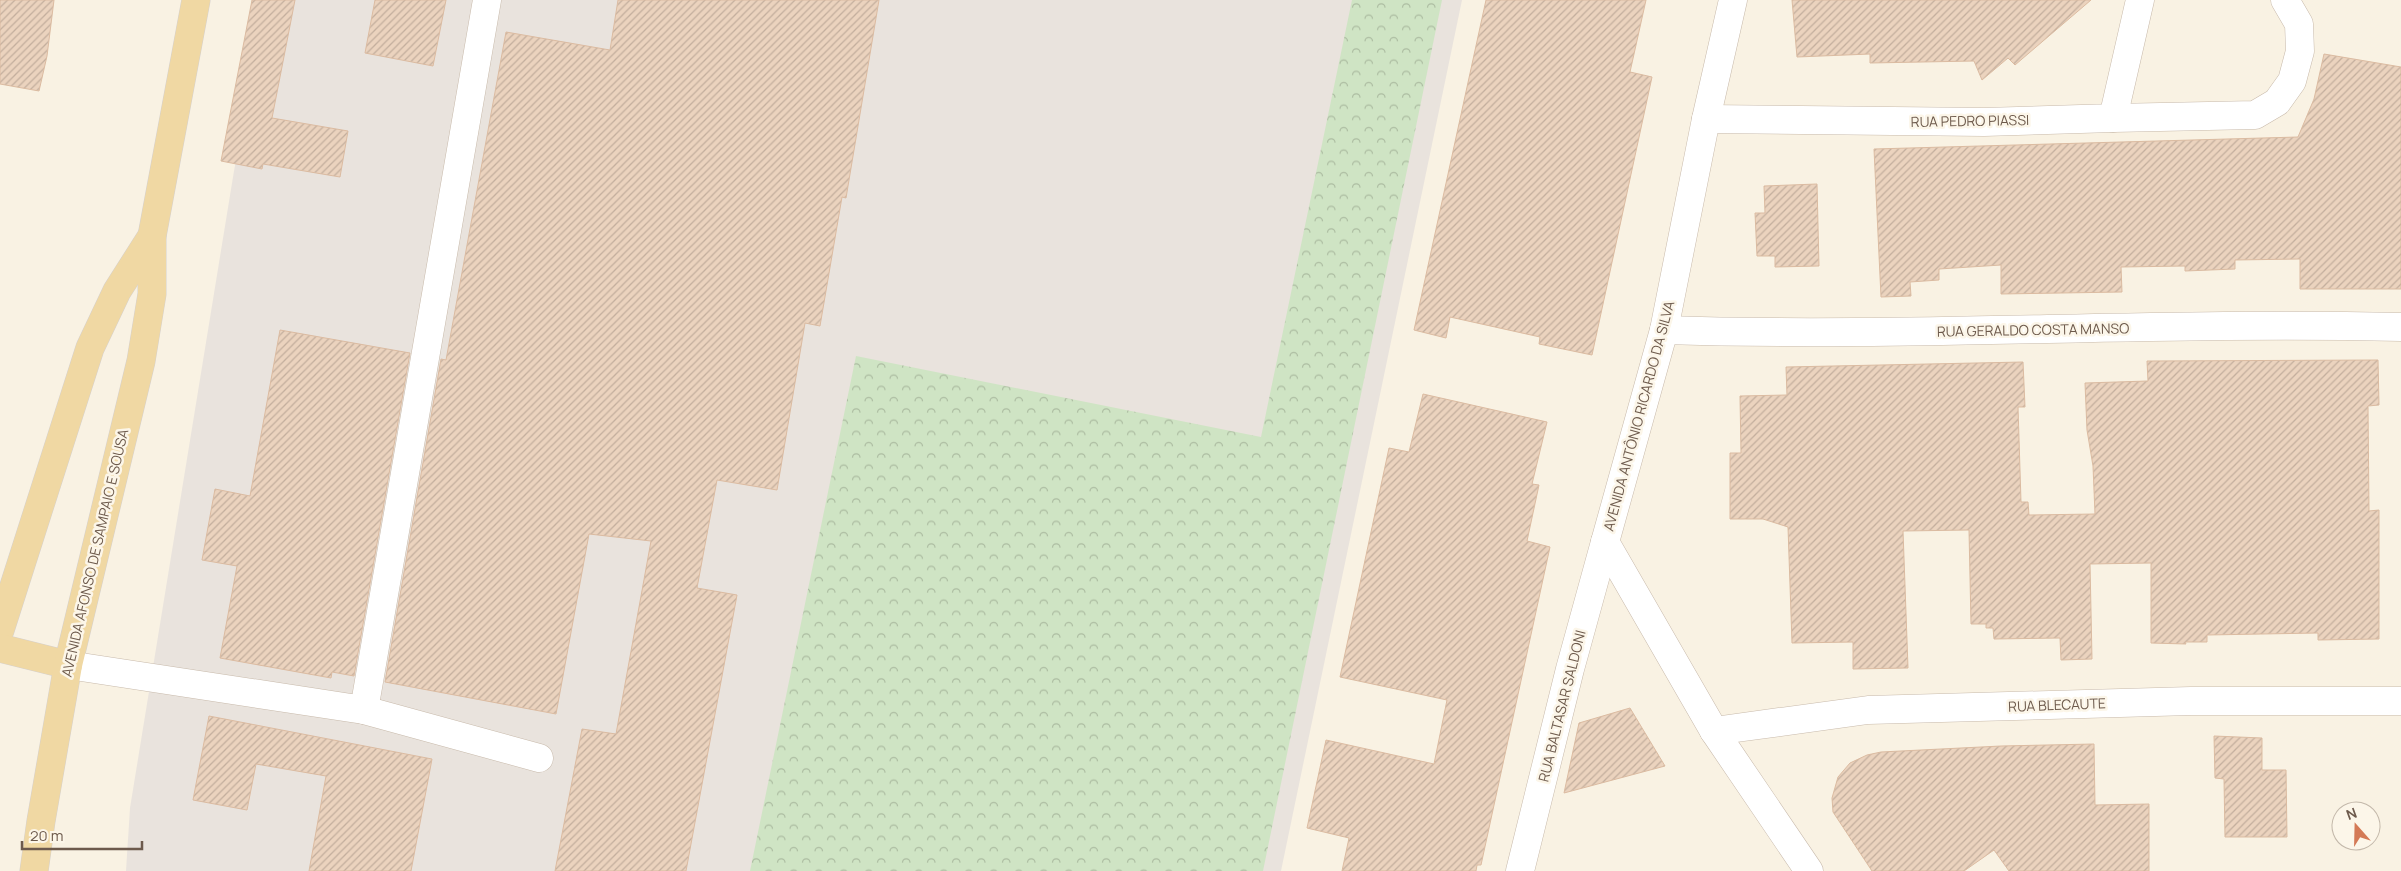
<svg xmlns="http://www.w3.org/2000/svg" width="2401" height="871" font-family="Manrope,sans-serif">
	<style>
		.industrial { fill: #e9e3dd }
		.forest { fill: url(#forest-crowns) }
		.building { fill: url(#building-hatch); stroke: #dbbba1 }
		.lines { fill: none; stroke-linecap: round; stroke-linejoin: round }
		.minor-casing { stroke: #c8baab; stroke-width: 29 }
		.major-casing { stroke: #d6d1cd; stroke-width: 29 }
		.minor { stroke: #fff; stroke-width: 28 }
		.major { stroke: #f0d8a3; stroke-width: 28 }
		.labels { text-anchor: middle; stroke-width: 5; stroke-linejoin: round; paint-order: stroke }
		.street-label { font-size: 14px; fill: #6d5a4c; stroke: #fcf6e9 }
	</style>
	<defs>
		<pattern id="forest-crowns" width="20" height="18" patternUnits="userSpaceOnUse" patternTransform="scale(1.25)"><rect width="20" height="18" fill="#cfe4c4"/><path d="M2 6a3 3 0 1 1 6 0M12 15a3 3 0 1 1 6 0" fill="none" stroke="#acbca1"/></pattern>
		<pattern id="building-hatch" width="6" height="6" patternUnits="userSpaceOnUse" patternTransform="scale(1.25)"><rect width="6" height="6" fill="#ebd3be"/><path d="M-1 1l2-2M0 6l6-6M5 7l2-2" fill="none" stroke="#c3ae9d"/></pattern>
	</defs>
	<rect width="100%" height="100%" fill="#f9f2e3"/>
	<path class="industrial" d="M 266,0 L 1462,0 L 1281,871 L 126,871 L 130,808 L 234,171 Z"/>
	<path class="forest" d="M 1352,0 L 1442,0 L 1263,871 L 750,871 L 856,356 L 1261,437 Z"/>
	<g class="building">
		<path d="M 0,0 L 54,0 L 47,56 L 39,91 L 0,84 Z"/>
		<path d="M 252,0 L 295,0 L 272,118 L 348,131 L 340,177 L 263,164 L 262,169 L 221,161 Z"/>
		<path d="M 375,0 L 446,0 L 433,66 L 365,53 Z"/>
		<path d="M 618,0 L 879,0 L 846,198 L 842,197 L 820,326 L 805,323 L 777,490 L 717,480 L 697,588 L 737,595 L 686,871 L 555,871 L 582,729 L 616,734 L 651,541 L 589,534 L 556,714 L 385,682 L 441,359 L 446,360 L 506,32 L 610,50 Z"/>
		<path d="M 1486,0 L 1646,0 L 1630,72 L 1652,77 L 1592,355 L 1539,344 L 1540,337 L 1450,317 L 1446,338 L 1414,330 Z"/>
		<path d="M 1792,0 L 2091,0 L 2015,65 L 2008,58 L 1982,80 L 1974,61 L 1870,63 L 1870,54 L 1797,57 Z"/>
		<path d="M 2324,54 L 2401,67 L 2401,289 L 2300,289 L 2300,259 L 2235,260 L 2235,269 L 2185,271 L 2185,266 L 2121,267 L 2122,292 L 2001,294 L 2001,265 L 1939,269 L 1939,280 L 1910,282 L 1911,296 L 1881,297 L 1874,149 L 2298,137 L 2314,99 Z"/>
		<path d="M 1817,184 L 1819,266 L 1775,267 L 1775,256 L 1757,256 L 1755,213 L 1765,213 L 1764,186 Z"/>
		<path d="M 280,330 L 410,353 L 354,676 L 332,672 L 331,678 L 220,658 L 237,566 L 202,560 L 215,489 L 250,496 Z"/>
		<path d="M 2378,360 L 2379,405 L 2368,406 L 2369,511 L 2379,510 L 2379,639 L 2318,640 L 2318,633 L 2207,635 L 2207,642 L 2185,642 L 2186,644 L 2151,643 L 2151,563 L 2090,564 L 2092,659 L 2061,660 L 2060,638 L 1994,639 L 1993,628 L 1986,628 L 1986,624 L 1971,624 L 1969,530 L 1903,531 L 1908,668 L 1853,669 L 1853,642 L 1792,643 L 1788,527 L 1763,519 L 1730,519 L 1730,453 L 1741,453 L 1740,396 L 1787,395 L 1786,367 L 2023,362 L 2025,407 L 2018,407 L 2021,502 L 2028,502 L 2029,515 L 2095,514 L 2093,466 L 2087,430 L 2085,383 L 2148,381 L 2147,361 Z"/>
		<path d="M 1423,394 L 1547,422 L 1532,484 L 1539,485 L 1527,541 L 1550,547 L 1481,865 L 1477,865 L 1476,871 L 1342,871 L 1349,838 L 1307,828 L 1326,740 L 1434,764 L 1447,700 L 1340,677 L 1389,448 L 1409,452 Z"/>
		<path d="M 1630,708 L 1665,766 L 1564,793 L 1579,723 Z"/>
		<path d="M 209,716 L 432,759 L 411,871 L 309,871 L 326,776 L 256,764 L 247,810 L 193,800 Z"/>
		<path d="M 2214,736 L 2262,738 L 2262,770 L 2286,770 L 2287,837 L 2225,837 L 2224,779 L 2215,778 Z"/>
		<path d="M 2094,744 L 2095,805 L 2149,804 L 2149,871 L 2009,871 L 1994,850 L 1964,871 L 1872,871 L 1833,812 L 1832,798 L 1838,777 L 1850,763 L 1867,755 L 1881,752 L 2001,746 Z"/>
	</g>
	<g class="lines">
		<g class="minor-casing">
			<g id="minor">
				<path d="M 1733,0 L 1706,119 L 1664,330 L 1605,542 L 1714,731 L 1809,871"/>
				<path d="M 2113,118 L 2255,115 L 2277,102 L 2292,81 L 2300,51 L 2299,24 L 2285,0"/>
				<path d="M 1706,119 L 1984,122 L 2113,118 L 2140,0"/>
				<path d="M 1664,330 C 1910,338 2155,321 2401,327"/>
				<path d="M 68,665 L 364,710 L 487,0"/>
				<path d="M 364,710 L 539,758"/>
				<path d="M 1714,731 L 1868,710 L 2191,701 L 2401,701"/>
				<path d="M 1520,871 L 1570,669 L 1605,542"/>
			</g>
		</g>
		<g class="major-casing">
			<g id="major">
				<path d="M 0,630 L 90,348 L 117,291 L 152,236"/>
				<path d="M 0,648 L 68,665"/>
				<path d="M 34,871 L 41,821 L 68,665 L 141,361 L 152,294 L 152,236 L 196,0"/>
			</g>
		</g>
		<use href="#minor" class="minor"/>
		<use href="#major" class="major"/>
	</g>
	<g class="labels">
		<g class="street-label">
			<text transform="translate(1970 121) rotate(-1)" y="5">RUA PEDRO PIASSI</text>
			<text transform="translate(2033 330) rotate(-1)" y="5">RUA GERALDO COSTA MANSO</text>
			<text transform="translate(1639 416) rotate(-75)" y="5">AVENIDA ANTÔNIO RICARDO DA SILVA</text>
			<text transform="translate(95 553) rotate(-77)" y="5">AVENIDA AFONSO DE SAMPAIO E SOUSA</text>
			<text transform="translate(2057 705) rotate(-2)" y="5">RUA BLECAUTE</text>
			<text transform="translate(1562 706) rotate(-76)" y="5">RUA BALTASAR SALDONI</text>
		</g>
	</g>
	<g transform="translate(2356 826) rotate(340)"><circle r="24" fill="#fcf6e9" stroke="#c3b8aa"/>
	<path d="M0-4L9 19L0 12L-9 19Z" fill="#d47a56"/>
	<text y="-8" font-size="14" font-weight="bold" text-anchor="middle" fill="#6d5a4c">N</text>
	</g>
	<path d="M22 841v8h120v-8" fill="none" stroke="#6d5a4c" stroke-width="2.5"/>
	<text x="30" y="841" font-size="15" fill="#6d5a4c" stroke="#fcf6e9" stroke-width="4" paint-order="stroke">20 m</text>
</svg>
